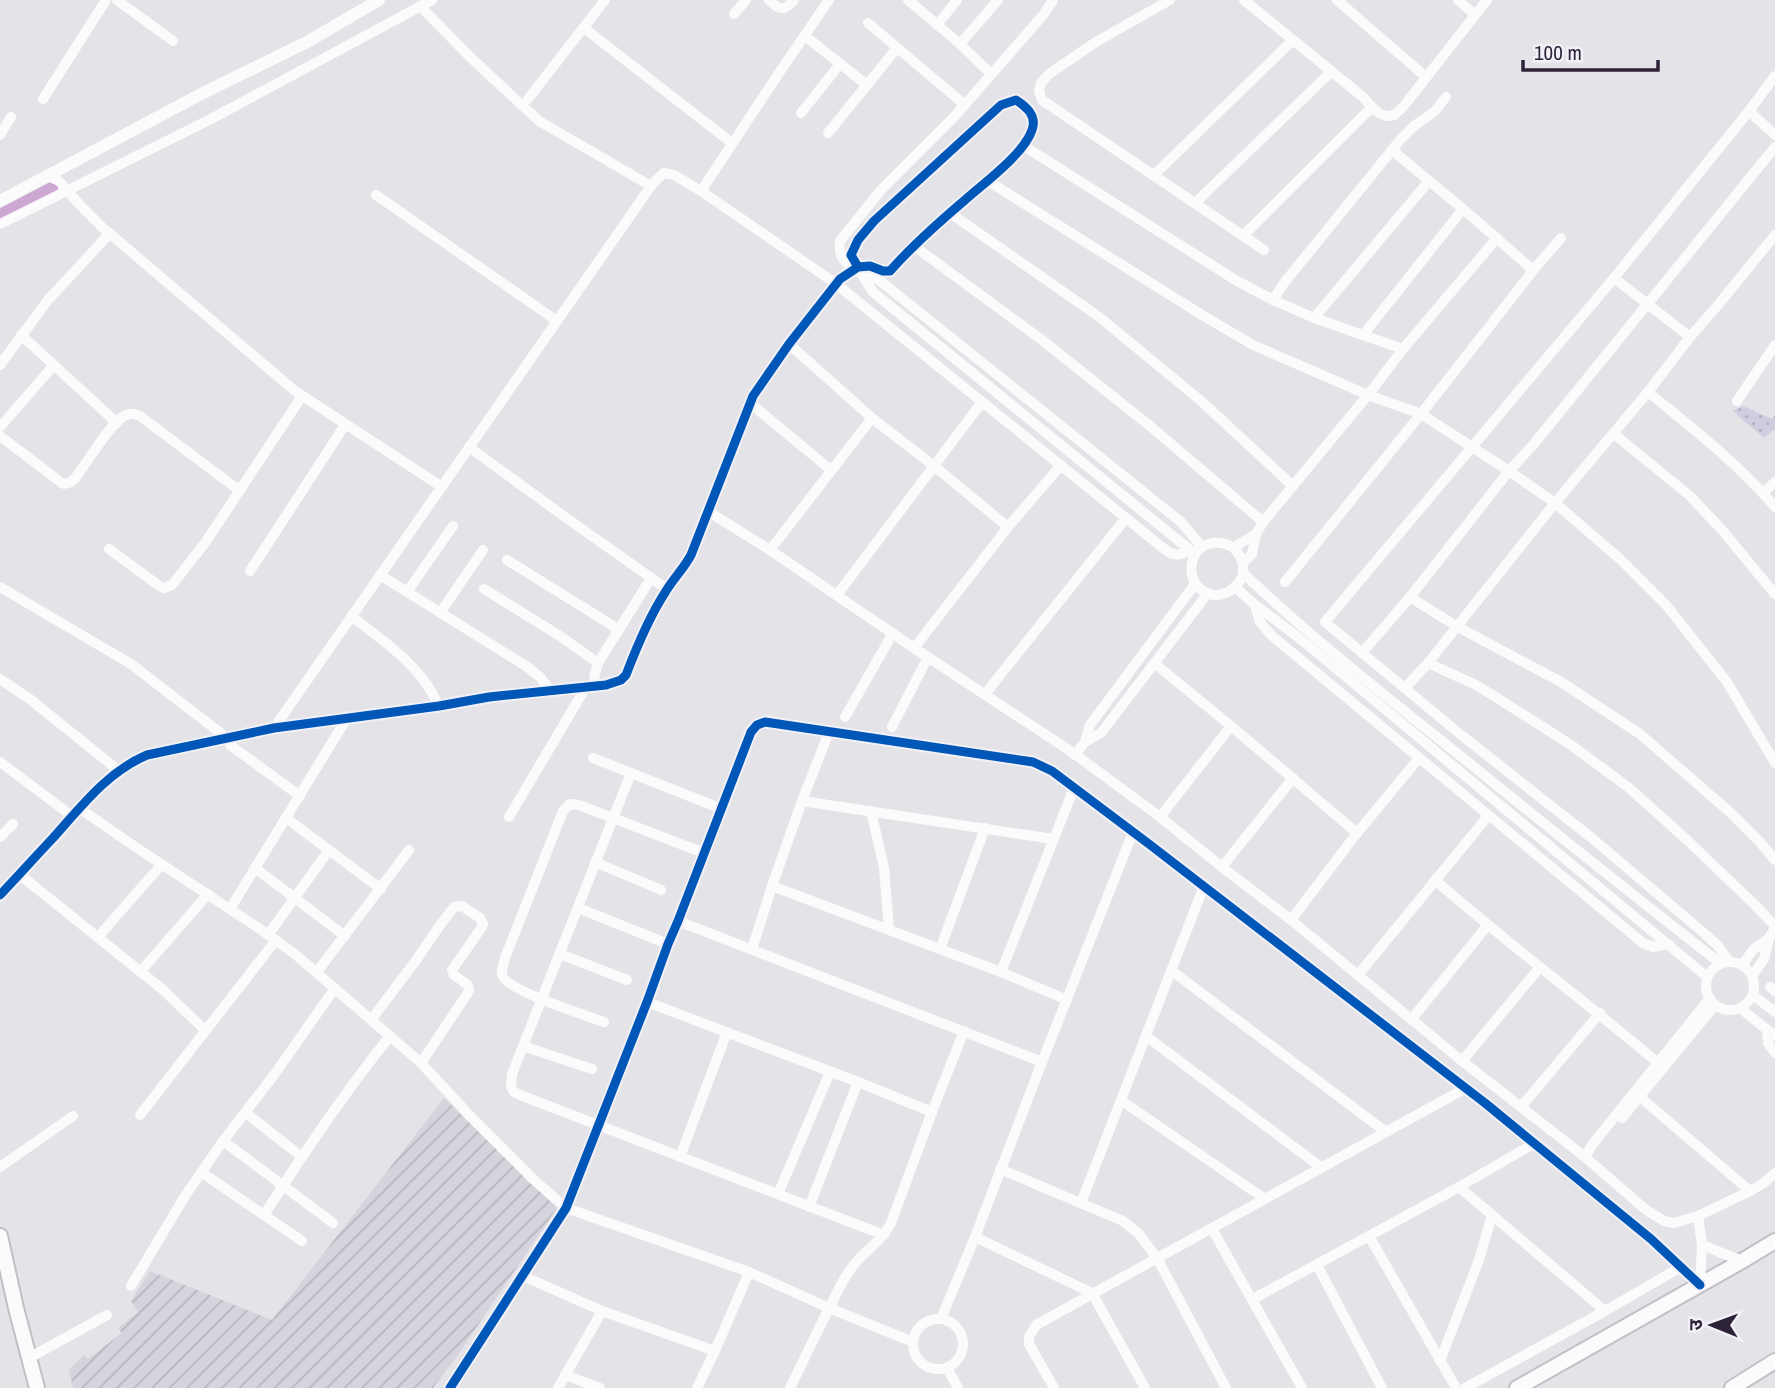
<svg xmlns="http://www.w3.org/2000/svg" width="1775" height="1388" font-family="'Archivo Narrow','Noto Sans Devanagari',sans-serif">
	<style>
		.industrial { fill: url(#industrial-furrows) }
		.park { fill: url(#park-dots) }
		.lines { fill: none; stroke-linecap: round; stroke-linejoin: round }
		.canal { stroke: #cca8d2; stroke-width: 10 }
		.secondary-casing { stroke: #c2bfc7; stroke-width: 18 }
		.minor { stroke: #fbfbfc; stroke-width: 10 }
		.tertiary { stroke: #fbfbfc; stroke-width: 12 }
		.secondary { stroke: #fbfbfc; stroke-width: 14 }
		.cycleway-casing { stroke: #f2f1f7; stroke-width: 13 }
		.cycleway { stroke: #0057b8; stroke-width: 9 }
	</style>
	<defs>
		<pattern id="industrial-furrows" width="10" height="10" patternUnits="userSpaceOnUse" patternTransform="scale(1.75)"><rect width="10" height="10" fill="#d5d3db"/><path d="M-1 1l2-2M0 10L10 0M9 11l2-2" fill="none" stroke="#b7b5bd"/></pattern>
		<pattern id="park-dots" width="8" height="8" patternUnits="userSpaceOnUse" patternTransform="scale(1.75)"><rect width="8" height="8" fill="#cecee0"/><path d="M2 2h.1M6 6h.1" fill="none" stroke="#b1b1c1" stroke-width="1.8" stroke-linecap="round"/></pattern>
	</defs>
	<rect width="100%" height="100%" fill="#e4e3e8"/>
	<path class="industrial" d="M 444,1098 L 557,1208 L 457,1356 L 433,1388 L 73,1388 L 69,1369 L 84,1355 L 88,1359 L 122,1333 L 118,1328 L 138,1312 L 131,1301 L 150,1271 L 272,1320 Z"/>
	<path class="park" d="M 1743,406 L 1772,419 L 1775,415 L 1775,429 L 1764,438 L 1733,411 Z"/>
	<g class="lines">
		<path class="canal" d="M 0,214 L 54,186"/>
		<g class="secondary-casing">
			<g id="secondary">
				<path d="M 0,1236 L 16,1308 L 37,1388"/>
				<path d="M 1517,1388 L 1742,1261 L 1775,1241"/>
				<path d="M 1732,1388 L 1775,1361"/>
			</g>
		</g>
		<g class="minor">
			<path d="M 117,0 L 173,41"/>
			<path d="M 769,0 C 780,10 783,12 794,0"/>
			<path d="M 908,0 L 960,44 L 991,74"/>
			<path d="M 1053,0 L 1044,14 L 955,116 L 881,190 L 840,241 C 836,264 860,275 879,280 L 1181,522 L 1202,547"/>
			<path d="M 1170,0 L 1096,42 L 1049,74 L 1041,83 L 1039,91 L 1042,100 L 1264,250"/>
			<path d="M 1244,0 L 1363,97 C 1370,105 1381,120 1394,115 C 1397,113 1400,109 1403,107 L 1487,0"/>
			<path d="M 1337,0 L 1426,77"/>
			<path d="M 1458,0 L 1475,15"/>
			<path d="M 420,6 L 469,56 L 539,121 L 651,186"/>
			<path d="M 734,14 L 746,0"/>
			<path d="M 868,23 L 965,105"/>
			<path d="M 937,25 L 957,0"/>
			<path d="M 584,28 L 732,143"/>
			<path d="M 805,36 L 867,85"/>
			<path d="M 960,44 L 998,0"/>
			<path d="M 43,99 L 106,0"/>
			<path d="M 528,99 L 605,0"/>
			<path d="M 1749,111 L 1775,76"/>
			<path d="M 801,113 L 840,64"/>
			<path d="M 828,133 L 897,48"/>
			<path d="M 0,135 L 11,117"/>
			<path d="M 1024,146 L 1237,281 L 1273,300 L 1314,318 L 1403,349"/>
			<path d="M 1392,150 L 1463,209 L 1533,270"/>
			<path d="M 1154,175 L 1293,40"/>
			<path d="M 48,176 L 59,181 L 79,204 L 102,227 L 295,391 L 442,487"/>
			<path d="M 988,181 L 1202,315 L 1253,345 L 1368,395 L 1421,414 L 1509,471 L 1555,503 L 1620,559 L 1666,605 L 1727,682 L 1775,763"/>
			<path d="M 701,191 L 781,70 L 829,0"/>
			<path d="M 376,195 L 557,321"/>
			<path d="M 1195,203 L 1331,72"/>
			<path d="M 950,213 L 1098,316 L 1200,400 L 1293,486"/>
			<path d="M 0,224 L 211,119 L 432,0"/>
			<path d="M 1243,236 L 1372,107"/>
			<path d="M 914,246 L 1042,340 L 1150,426 L 1263,522"/>
			<path d="M 863,276 L 873,292 L 1195,554"/>
			<path d="M 1614,278 L 1690,337"/>
			<path d="M 1273,300 L 1284,283 L 1401,139 L 1414,126 L 1434,112 L 1446,97"/>
			<path d="M 1314,318 L 1429,181"/>
			<path d="M 21,335 L 117,423"/>
			<path d="M 1363,335 L 1463,209"/>
			<path d="M 789,344 L 872,418 L 934,466 L 1008,527"/>
			<path d="M 0,365 L 48,300 L 110,233"/>
			<path d="M 1648,392 C 1692,428 1739,464 1775,507"/>
			<path d="M 1737,401 L 1775,345"/>
			<path d="M 750,403 L 831,470"/>
			<path d="M 0,427 L 54,365"/>
			<path d="M 1614,434 L 1690,496 L 1722,530 L 1775,594"/>
			<path d="M 0,436 L 58,480 C 62,483 62,485 68,483 C 75,481 79,473 83,467 C 92,455 114,417 129,414 C 133,413 136,415 140,416 L 240,491"/>
			<path d="M 469,447 L 565,517 L 667,589"/>
			<path d="M 1763,493 L 1775,482"/>
			<path d="M 709,512 L 770,550 L 914,648 L 1069,750 L 1160,817 L 1222,867 L 1291,920 L 1462,1061 L 1585,1157 L 1645,1209 L 1664,1221 L 1674,1223 L 1698,1216 L 1750,1191 L 1764,1183 L 1775,1173"/>
			<path d="M 109,549 L 158,585 L 164,588 L 172,585 L 205,543 L 302,396"/>
			<path d="M 1235,549 L 1239,544 L 1256,534"/>
			<path d="M 770,550 L 872,418"/>
			<path d="M 507,560 L 618,629"/>
			<path d="M 1243,563 C 1238,551 1233,544 1220,543 C 1185,540 1181,590 1214,595 C 1226,596 1240,586 1243,574 C 1243,572 1243,564 1243,563 L 1252,554 L 1256,534 L 1263,522 L 1368,395 L 1403,349 L 1497,238"/>
			<path d="M 250,571 L 345,425"/>
			<path d="M 1243,573 C 1313,639 1388,698 1463,758 C 1548,827 1634,896 1720,963"/>
			<path d="M 380,575 L 526,666 L 540,677 L 550,690"/>
			<path d="M 1285,582 L 1421,414 L 1535,268 L 1561,238"/>
			<path d="M 0,587 L 131,664 L 227,738 L 230,745 L 300,796"/>
			<path d="M 1235,587 L 1254,604 L 1303,641 L 1707,977"/>
			<path d="M 484,589 L 560,636 L 598,663"/>
			<path d="M 407,592 L 453,526"/>
			<path d="M 837,595 L 982,402"/>
			<path d="M 1410,597 L 1456,626 L 1561,682 L 1640,734 L 1732,814 L 1758,840 L 1775,860"/>
			<path d="M 1255,605 L 1260,622 L 1271,635 L 1643,943 L 1653,947 L 1669,944"/>
			<path d="M 440,613 L 483,550"/>
			<path d="M 351,616 C 375,634 404,655 422,678 C 429,686 434,697 439,706"/>
			<path d="M 914,648 L 1008,527 L 1061,465"/>
			<path d="M 1362,653 L 1410,597 L 1509,471 L 1533,445 L 1775,147"/>
			<path d="M 1154,663 L 1231,726 L 1357,833"/>
			<path d="M 1428,663 L 1476,685 L 1491,694 L 1571,745 L 1628,787 L 1686,839 L 1755,905 L 1775,926"/>
			<path d="M 0,679 L 31,700 L 118,770"/>
			<path d="M 597,686 L 594,677 L 598,663 L 651,578"/>
			<path d="M 1405,688 L 1428,663 L 1555,503 L 1648,392 L 1690,337 L 1718,305 L 1775,235"/>
			<path d="M 985,694 L 1126,518"/>
			<path d="M 845,717 L 893,633"/>
			<path d="M 892,727 L 928,657"/>
			<path d="M 274,728 L 653,183 L 664,173 L 674,175 L 701,191 L 835,283 L 1168,552 C 1176,556 1183,555 1190,550"/>
			<path d="M 829,732 L 802,801 L 772,886 L 1001,972 L 1067,1000"/>
			<path d="M 1085,742 L 1090,725 L 1195,584"/>
			<path d="M 1075,755 L 1085,742 L 1101,733 L 1208,593"/>
			<path d="M 593,758 L 722,809"/>
			<path d="M 0,762 L 72,816"/>
			<path d="M 631,773 L 512,1074 L 511,1086 L 514,1092 L 520,1095 L 884,1235"/>
			<path d="M 802,801 L 1053,839"/>
			<path d="M 79,808 L 140,850 L 260,929 L 296,955 L 421,1063 L 471,1117 L 533,1179 L 566,1208 L 749,1272 L 829,1308 L 790,1388"/>
			<path d="M 871,811 L 884,868 L 889,929"/>
			<path d="M 509,817 L 586,687"/>
			<path d="M 1160,817 L 1231,726"/>
			<path d="M 286,818 L 381,889"/>
			<path d="M 0,837 L 13,824"/>
			<path d="M 595,862 L 661,890"/>
			<path d="M 1222,867 L 1293,778"/>
			<path d="M 255,868 L 345,936"/>
			<path d="M 19,874 L 162,989 L 205,1030"/>
			<path d="M 1435,880 C 1508,944 1585,1001 1658,1063"/>
			<path d="M 0,895 C 18,876 35,857 53,838 C 81,807 107,772 147,755 L 274,728 L 439,706 L 489,697 L 606,685 L 621,680 L 626,675 C 637,646 649,617 666,591 C 674,578 684,568 691,555 L 753,396 L 789,344 L 840,279 L 858,267 L 870,266 L 883,271 L 890,271 C 913,245 939,222 965,200 C 984,183 1024,154 1032,130 C 1037,116 1027,107 1016,100 L 1001,105 L 874,221 L 858,240 L 851,255 L 858,267"/>
			<path d="M 578,908 L 668,944"/>
			<path d="M 230,909 L 347,718"/>
			<path d="M 1291,920 L 1357,833 L 1419,758"/>
			<path d="M 678,921 L 1042,1062"/>
			<path d="M 268,935 L 329,850"/>
			<path d="M 98,937 L 162,864"/>
			<path d="M 752,949 L 772,886"/>
			<path d="M 940,949 L 985,828"/>
			<path d="M 560,954 L 627,980"/>
			<path d="M 1729,961 L 1718,946 L 1705,934 L 1593,839 L 1460,734 L 1325,622 L 1614,278 L 1749,111 L 1775,135"/>
			<circle cx="1730" cy="986" r="24"/>
			<path d="M 1742,965 L 1754,949 L 1769,938 L 1775,928"/>
			<path d="M 141,971 L 208,894"/>
			<path d="M 1172,971 L 1386,1132"/>
			<path d="M 317,972 L 409,850"/>
			<path d="M 1001,972 L 1074,788"/>
			<path d="M 1358,975 L 1488,816"/>
			<path d="M 1752,976 L 1764,959 L 1769,938"/>
			<path d="M 1770,987 L 1775,991"/>
			<path d="M 1753,995 L 1775,1012"/>
			<path d="M 647,1002 L 858,1082 L 932,1112"/>
			<path d="M 1740,1008 L 1775,1036"/>
			<path d="M 371,1020 L 417,959 L 438,928 L 454,907 L 462,906 L 480,918 L 483,924 L 482,927 L 452,970 L 454,975 L 468,985 L 469,991 L 421,1063"/>
			<path d="M 1411,1020 L 1487,926"/>
			<path d="M 604,1022 C 587,1016 506,990 502,975 C 501,970 504,963 505,958 L 563,811 L 570,804 L 579,805 L 704,853"/>
			<path d="M 1767,1030 L 1768,1043 L 1775,1053"/>
			<path d="M 1146,1036 L 1322,1168"/>
			<path d="M 523,1046 L 592,1069"/>
			<path d="M 1462,1061 L 1540,967"/>
			<path d="M 1640,1097 L 1750,1191"/>
			<path d="M 1122,1101 L 1265,1199"/>
			<path d="M 1521,1107 L 1600,1013"/>
			<path d="M 246,1113 L 302,1157"/>
			<path d="M 140,1115 L 276,940"/>
			<path d="M 1622,1118 L 1715,1005"/>
			<path d="M 223,1141 L 333,1223"/>
			<path d="M 680,1157 L 727,1032"/>
			<path d="M 1585,1157 L 1592,1145 L 1710,998"/>
			<path d="M 0,1167 L 73,1116"/>
			<path d="M 1000,1169 L 1123,1221 L 1138,1233 L 1157,1258 L 1226,1388"/>
			<path d="M 201,1172 L 302,1241"/>
			<path d="M 1459,1187 L 1605,1311 L 1465,1388"/>
			<path d="M 778,1194 L 830,1072"/>
			<path d="M 1081,1203 L 1204,886"/>
			<path d="M 809,1207 L 858,1082"/>
			<path d="M 264,1215 C 303,1154 344,1093 390,1036"/>
			<path d="M 1698,1216 L 1702,1245 L 1700,1285"/>
			<path d="M 1212,1229 L 1302,1388"/>
			<path d="M 1369,1236 L 1456,1388"/>
			<path d="M 975,1237 L 1092,1293 L 1145,1388"/>
			<path d="M 1702,1245 L 1742,1261"/>
			<path d="M 1317,1265 L 1382,1388"/>
			<path d="M 523,1276 L 602,1311 L 558,1388"/>
			<path d="M 131,1286 L 185,1196 L 223,1141 L 274,1075 L 335,988"/>
			<path d="M 1253,1299 L 1459,1187 L 1535,1143"/>
			<path d="M 602,1311 L 715,1351"/>
			<path d="M 1605,1311 L 1681,1267"/>
			<path d="M 941,1319 L 975,1237 L 1042,1062 L 1133,832"/>
			<circle cx="938" cy="1344" r="25"/>
			<path d="M 913,1342 L 829,1308 C 838,1292 845,1273 858,1260 C 871,1246 881,1241 891,1223 L 932,1112 L 964,1031"/>
			<path d="M 29,1358 L 107,1315"/>
			<path d="M 1440,1361 L 1479,1260 L 1492,1215"/>
			<path d="M 947,1368 L 958,1388"/>
			<path d="M 565,1375 L 600,1388"/>
			<path d="M 450,1388 L 566,1208 L 647,1002 L 668,944 L 678,921 L 751,732 L 757,725 L 765,722 L 1033,762 L 1052,771 L 1149,844 L 1485,1103 L 1651,1239 L 1700,1285"/>
			<path d="M 697,1388 L 715,1351 L 749,1272"/>
			<path d="M 1054,1388 L 1029,1344 L 1029,1337 L 1036,1325 L 1466,1088"/>
		</g>
		<path class="tertiary" d="M 0,201 L 203,93 L 307,42 L 379,0"/>
		<use href="#secondary" class="secondary"/>
		<g class="cycleway-casing">
			<g id="cycleway">
				<path d="M 0,895 C 18,876 35,857 53,838 C 81,807 107,772 147,755 L 274,728 L 439,706 L 489,697 L 606,685 L 621,680 L 626,675 C 637,646 649,617 666,591 C 674,578 684,568 691,555 L 753,396 L 789,344 L 840,279 L 858,267 L 870,266 L 883,271 L 890,271 C 913,245 939,222 965,200 C 984,183 1024,154 1032,130 C 1037,116 1027,107 1016,100 L 1001,105 L 874,221 L 858,240 L 851,255 L 858,267"/>
				<path d="M 450,1388 L 566,1208 L 647,1002 L 668,944 L 678,921 L 751,732 L 757,725 L 765,722 L 1033,762 L 1052,771 L 1149,844 L 1485,1103 L 1651,1239 L 1700,1285"/>
			</g>
		</g>
		<use href="#cycleway" class="cycleway"/>
	</g>
	<g transform="translate(1712 1325) rotate(271)" stroke="#f2f1f7" stroke-width="5" paint-order="stroke">
	<path d="M0-5L12 26L0 18L-12 26Z" fill="#2d2338"/>
	<text y="-10" font-size="19" font-weight="bold" text-anchor="middle" fill="#2d2338">उ</text>
	</g>
	<path d="M1523 60v10h135v-10" fill="none" stroke="#2d2338" stroke-width="3.5"/>
	<text x="1534" y="60" font-size="21" fill="#2d2338" stroke="#f2f1f7" stroke-width="5" paint-order="stroke">100 m</text>
</svg>
